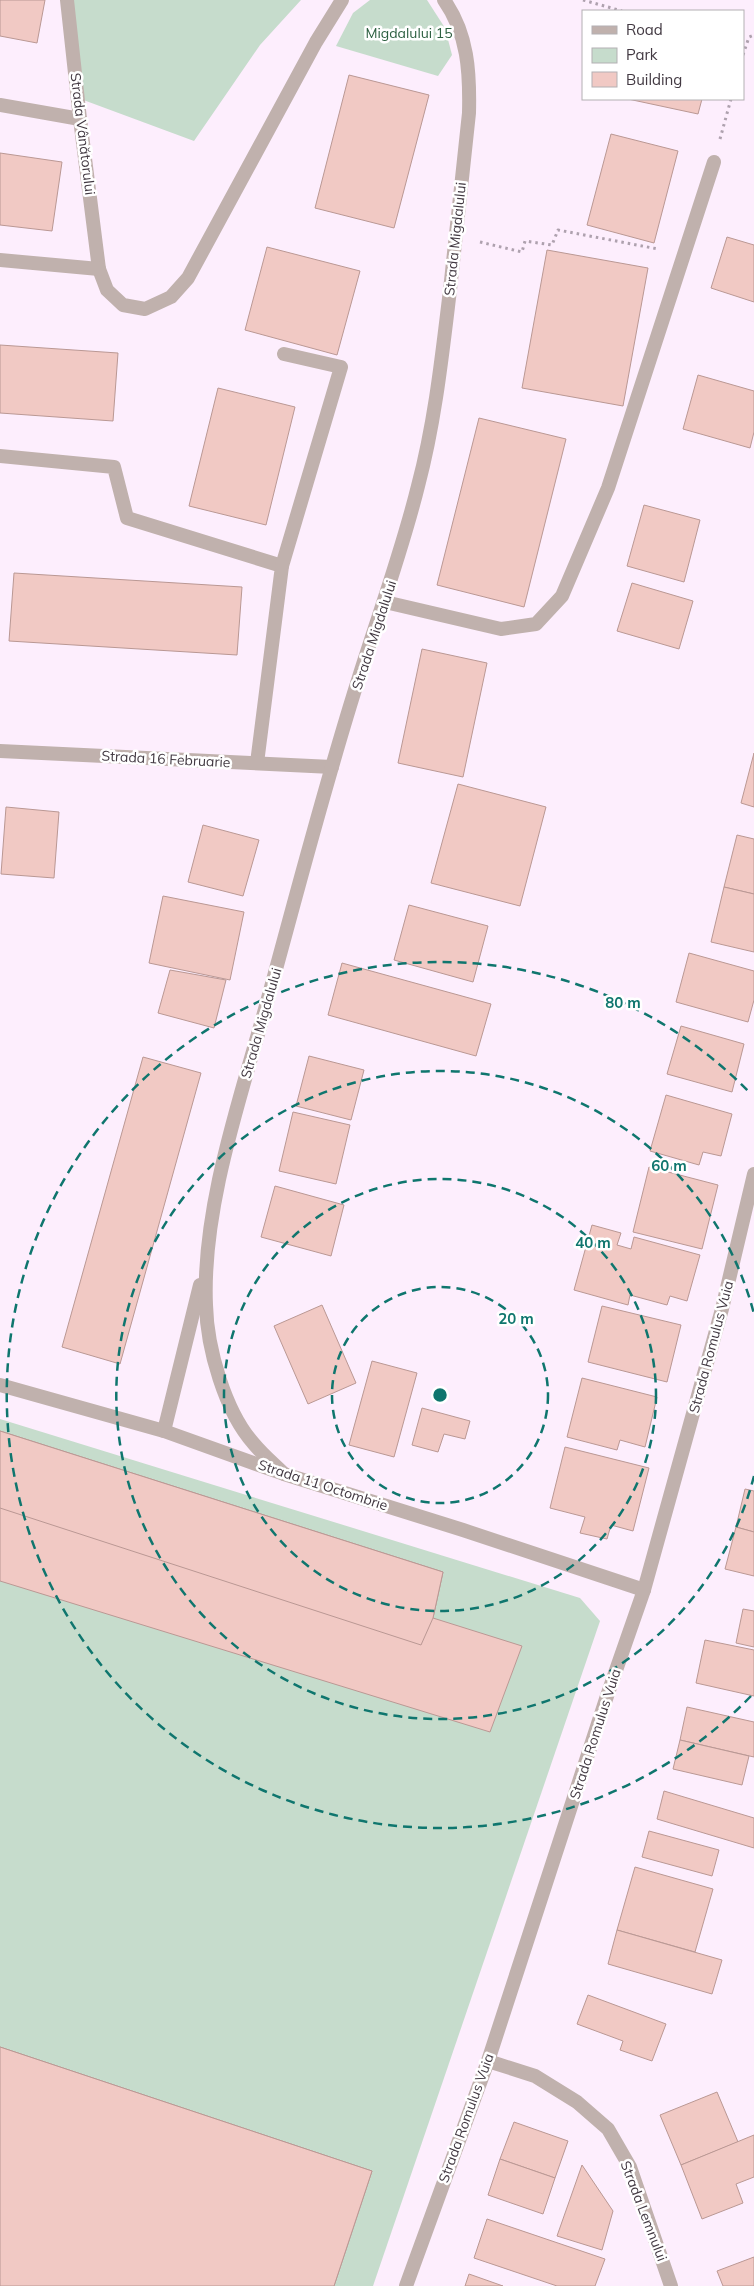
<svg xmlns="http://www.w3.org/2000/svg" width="754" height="2286" font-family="Mulish,sans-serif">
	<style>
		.green { fill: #c6dccc }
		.building { fill: #f1c9c4; stroke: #ba9894 }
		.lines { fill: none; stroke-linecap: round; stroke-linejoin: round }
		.path { stroke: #aea1ae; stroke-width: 3; stroke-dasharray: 2.5 4; stroke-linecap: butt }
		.service { stroke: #c0b1ad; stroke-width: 14 }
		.minor { stroke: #c0b1ad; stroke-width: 14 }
		.tertiary { stroke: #c0b1ad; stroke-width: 14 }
		.ring { fill: none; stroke: #0f766e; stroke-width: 2.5; stroke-dasharray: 9 6 }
		.labels { text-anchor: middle; stroke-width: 5; stroke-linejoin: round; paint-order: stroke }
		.park-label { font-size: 14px; fill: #2c5f40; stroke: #fff }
		.street-label { font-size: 14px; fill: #423942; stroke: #fff }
		.centre { fill: #0f766e; stroke: #fff; stroke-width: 2.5 }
		.ring-label { font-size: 15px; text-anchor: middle; font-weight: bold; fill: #0f766e; stroke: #fff; stroke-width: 5; stroke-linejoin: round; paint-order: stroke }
	</style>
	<rect width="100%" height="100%" fill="#fdeefd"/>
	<g class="green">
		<path d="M 65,0 L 301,0 L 260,45 L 194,141 L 78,98 Z"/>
		<path d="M 370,0 L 427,0 L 445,28 L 452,55 L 438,76 L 336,46 L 353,13 Z"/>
		<path d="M 0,1419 L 580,1598 L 600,1621 L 373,2286 L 0,2286 Z"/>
	</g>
	<g class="building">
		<path d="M 0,0 L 45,0 L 37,43 L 0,36 Z"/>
		<path d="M 349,75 L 429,95 L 394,228 L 315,208 Z"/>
		<path d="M 628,99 L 702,99 L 698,114 Z"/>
		<path d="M 611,134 L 678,151 L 654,243 L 587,225 Z"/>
		<path d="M 0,153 L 62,162 L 52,231 L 0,225 Z"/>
		<path d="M 727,237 L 754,245 L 754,302 L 711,288 Z"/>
		<path d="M 267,247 L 360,271 L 337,355 L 245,330 Z"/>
		<path d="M 547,250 L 648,268 L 623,406 L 522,388 Z"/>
		<path d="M 0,345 L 118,353 L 113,421 L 0,413 Z"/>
		<path d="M 698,375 L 754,391 L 754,432 L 750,448 L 683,429 Z"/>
		<path d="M 218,388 L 295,407 L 266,525 L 189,506 Z"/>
		<path d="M 479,418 L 566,439 L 524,607 L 437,585 Z"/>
		<path d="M 644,505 L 700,520 L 684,582 L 627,566 Z"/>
		<path d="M 14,573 L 242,587 L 237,655 L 9,641 Z"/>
		<path d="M 632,583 L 693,601 L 679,649 L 617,631 Z"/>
		<path d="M 422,649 L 487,663 L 463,777 L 398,763 Z"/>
		<path d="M 754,753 L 754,807 L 741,803 Z"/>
		<path d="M 458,784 L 546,807 L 520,906 L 431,883 Z"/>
		<path d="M 6,807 L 59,812 L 54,878 L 1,874 Z"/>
		<path d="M 203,825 L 259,840 L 243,896 L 188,882 Z"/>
		<path d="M 737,835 L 754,839 L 754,894 L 724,887 Z"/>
		<path d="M 724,887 L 754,894 L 754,952 L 711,942 Z"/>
		<path d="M 163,896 L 244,912 L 230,980 L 149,963 Z"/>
		<path d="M 409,905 L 488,926 L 473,982 L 394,960 Z"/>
		<path d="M 689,953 L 754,971 L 754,1000 L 748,1022 L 676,1002 Z"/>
		<path d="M 342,963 L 491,1004 L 476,1056 L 328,1015 Z"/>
		<path d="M 170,970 L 226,980 L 214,1028 L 158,1013 Z"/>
		<path d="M 681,1026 L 744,1044 L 732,1092 L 667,1074 Z"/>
		<path d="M 309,1056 L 364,1070 L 351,1120 L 296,1106 Z"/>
		<path d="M 143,1057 L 201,1073 L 120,1364 L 62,1347 Z"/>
		<path d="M 666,1095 L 732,1114 L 721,1156 L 703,1152 L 699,1165 L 650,1151 Z"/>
		<path d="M 293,1112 L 350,1125 L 336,1184 L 279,1171 Z"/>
		<path d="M 649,1167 L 718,1185 L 702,1249 L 633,1232 Z"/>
		<path d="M 275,1186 L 344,1205 L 331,1256 L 261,1237 Z"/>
		<path d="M 592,1225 L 621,1233 L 617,1245 L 631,1249 L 634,1237 L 700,1255 L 687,1301 L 670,1296 L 667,1305 L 630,1295 L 628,1305 L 574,1290 Z"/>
		<path d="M 322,1305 L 356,1383 L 308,1404 L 274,1326 Z"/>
		<path d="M 602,1306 L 681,1325 L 667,1382 L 588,1362 Z"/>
		<path d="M 372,1361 L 417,1373 L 394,1457 L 349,1445 Z"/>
		<path d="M 582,1378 L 657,1397 L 645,1447 L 620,1440 L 617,1450 L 567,1437 Z"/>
		<path d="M 422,1408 L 470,1421 L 465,1439 L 444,1434 L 438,1452 L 412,1445 Z"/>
		<path d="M 0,1431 L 443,1572 L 433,1618 L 522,1646 L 490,1732 L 0,1581 Z"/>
		<path d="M 0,1431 L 443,1572 L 433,1618 L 421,1645 L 0,1508 Z"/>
		<path d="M 565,1447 L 649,1468 L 633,1531 L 611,1525 L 607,1539 L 580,1533 L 585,1517 L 550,1508 Z"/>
		<path d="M 745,1489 L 754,1491 L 754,1532 L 736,1527 Z"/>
		<path d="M 736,1527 L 754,1532 L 754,1576 L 725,1569 Z"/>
		<path d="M 743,1609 L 754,1611 L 754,1647 L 736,1643 Z"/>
		<path d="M 705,1640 L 754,1650 L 754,1696 L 696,1683 Z"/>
		<path d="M 687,1707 L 754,1722 L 754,1757 L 680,1740 Z"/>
		<path d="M 680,1740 L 749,1756 L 742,1785 L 673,1769 Z"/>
		<path d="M 664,1791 L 754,1818 L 754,1848 L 657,1819 Z"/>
		<path d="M 649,1831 L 719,1850 L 712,1876 L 642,1857 Z"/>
		<path d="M 635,1867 L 713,1889 L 695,1952 L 617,1930 Z"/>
		<path d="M 617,1930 L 722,1960 L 712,1994 L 608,1964 Z"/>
		<path d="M 588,1995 L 666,2024 L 652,2061 L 620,2050 L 623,2041 L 577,2024 Z"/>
		<path d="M 0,2047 L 372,2171 L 334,2286 L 0,2286 Z"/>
		<path d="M 0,2047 L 372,2171 L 334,2286 L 0,2286 Z"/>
		<path d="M 717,2092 L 738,2142 L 681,2165 L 660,2115 Z"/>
		<path d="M 514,2122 L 568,2141 L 555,2178 L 500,2159 Z"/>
		<path d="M 754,2135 L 754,2177 L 736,2184 L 743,2203 L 702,2219 L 681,2165 Z"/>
		<path d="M 500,2159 L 555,2178 L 543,2214 L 488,2195 Z"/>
		<path d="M 582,2165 L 613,2211 L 602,2250 L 557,2236 Z"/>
		<path d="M 487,2219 L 605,2259 L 595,2286 L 557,2286 L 474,2258 Z"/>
		<path d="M 754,2257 L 754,2286 L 723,2286 L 717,2271 Z"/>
		<path d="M 469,2274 L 503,2286 L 465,2286 Z"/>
	</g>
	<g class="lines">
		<g class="path">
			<path d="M 583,0 L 622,11"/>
			<path d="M 743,55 L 749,37 L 754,35"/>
			<path d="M 720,139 L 731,99"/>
			<path d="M 480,242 L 522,252 L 525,241 L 552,245 L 558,230 L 658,249"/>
		</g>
		<g class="service">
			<path d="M 0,105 L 80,119"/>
			<path d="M 0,456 L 114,467 L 127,518 L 282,566 L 257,763"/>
			<path d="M 282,566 L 341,367 L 284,354"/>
			<path d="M 385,602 L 501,629 L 536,624 L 562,596 L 608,488 L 714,162"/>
		</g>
		<g class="minor">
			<path d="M 67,0 L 80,119 L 99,269 L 107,290 L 123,305 L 145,309 L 171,297 L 188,278 L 316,42 L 342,0"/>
			<path d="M 0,260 L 99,269"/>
			<path d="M 0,751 L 332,767"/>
			<path d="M 0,1385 L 164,1431 L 284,1474 L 463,1530 L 644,1590"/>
			<path d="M 164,1431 L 200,1285"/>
			<path d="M 284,1474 C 274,1464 263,1455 254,1444 C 225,1412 207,1348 206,1305 C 202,1213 237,1108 262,1020 C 294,905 323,790 359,677 C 379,613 402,551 418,486 C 435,422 442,356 450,290 C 456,231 463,172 469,113 C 470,72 468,34 444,0"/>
			<path d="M 488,2061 L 535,2076 L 577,2102 L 608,2129 L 630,2167 L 671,2286"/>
		</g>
		<path class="tertiary" d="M 406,2286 L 488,2061 L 606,1699 L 644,1590 L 722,1309 L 754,1174"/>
	</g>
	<g class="ring">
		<circle cx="440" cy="1395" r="108"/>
		<circle cx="440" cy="1395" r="216"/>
		<path d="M754 1476A324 324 0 1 1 754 1314"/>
		<path d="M751 1696A433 433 0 1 1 751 1094"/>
	</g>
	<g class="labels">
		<g class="park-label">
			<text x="409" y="38">Migdalului 15</text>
		</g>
		<g class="street-label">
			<text transform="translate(83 134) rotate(83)" y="5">Strada Vânătorului</text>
			<text transform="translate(455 239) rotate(-84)" y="5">Strada Migdalului</text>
			<text transform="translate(374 635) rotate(-72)" y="5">Strada Migdalului</text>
			<text transform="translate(166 759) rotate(3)" y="5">Strada 16 Februarie</text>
			<text transform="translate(261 1023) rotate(-74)" y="5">Strada Migdalului</text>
			<text transform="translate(711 1347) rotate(-75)" y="5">Strada Romulus Vuia</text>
			<text transform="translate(323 1485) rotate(18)" y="5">Strada 11 Octombrie</text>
			<text transform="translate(595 1734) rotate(-72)" y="5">Strada Romulus Vuia</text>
			<text transform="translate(466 2118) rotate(-70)" y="5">Strada Romulus Vuia</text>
			<text transform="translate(644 2211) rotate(69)" y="5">Strada Lemnului</text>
		</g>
	</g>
	<circle cx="440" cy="1395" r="8" class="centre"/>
	<g class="ring-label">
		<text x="623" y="1008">80 m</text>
		<text x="669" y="1171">60 m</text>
		<text x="593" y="1248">40 m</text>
		<text x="516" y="1324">20 m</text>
	</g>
	<rect x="582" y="10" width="162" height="90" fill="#ffffff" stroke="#b3b0b3"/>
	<rect x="592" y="26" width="25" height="8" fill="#c0b1ad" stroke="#b3b0b3"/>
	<text x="626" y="35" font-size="15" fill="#423942">Road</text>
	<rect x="592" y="48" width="25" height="15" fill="#c6dccc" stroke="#b3b0b3"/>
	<text x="626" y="60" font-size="15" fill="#423942">Park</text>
	<rect x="592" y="72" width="25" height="15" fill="#f1c9c4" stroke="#b3b0b3"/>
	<text x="626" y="85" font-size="15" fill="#423942">Building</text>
</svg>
